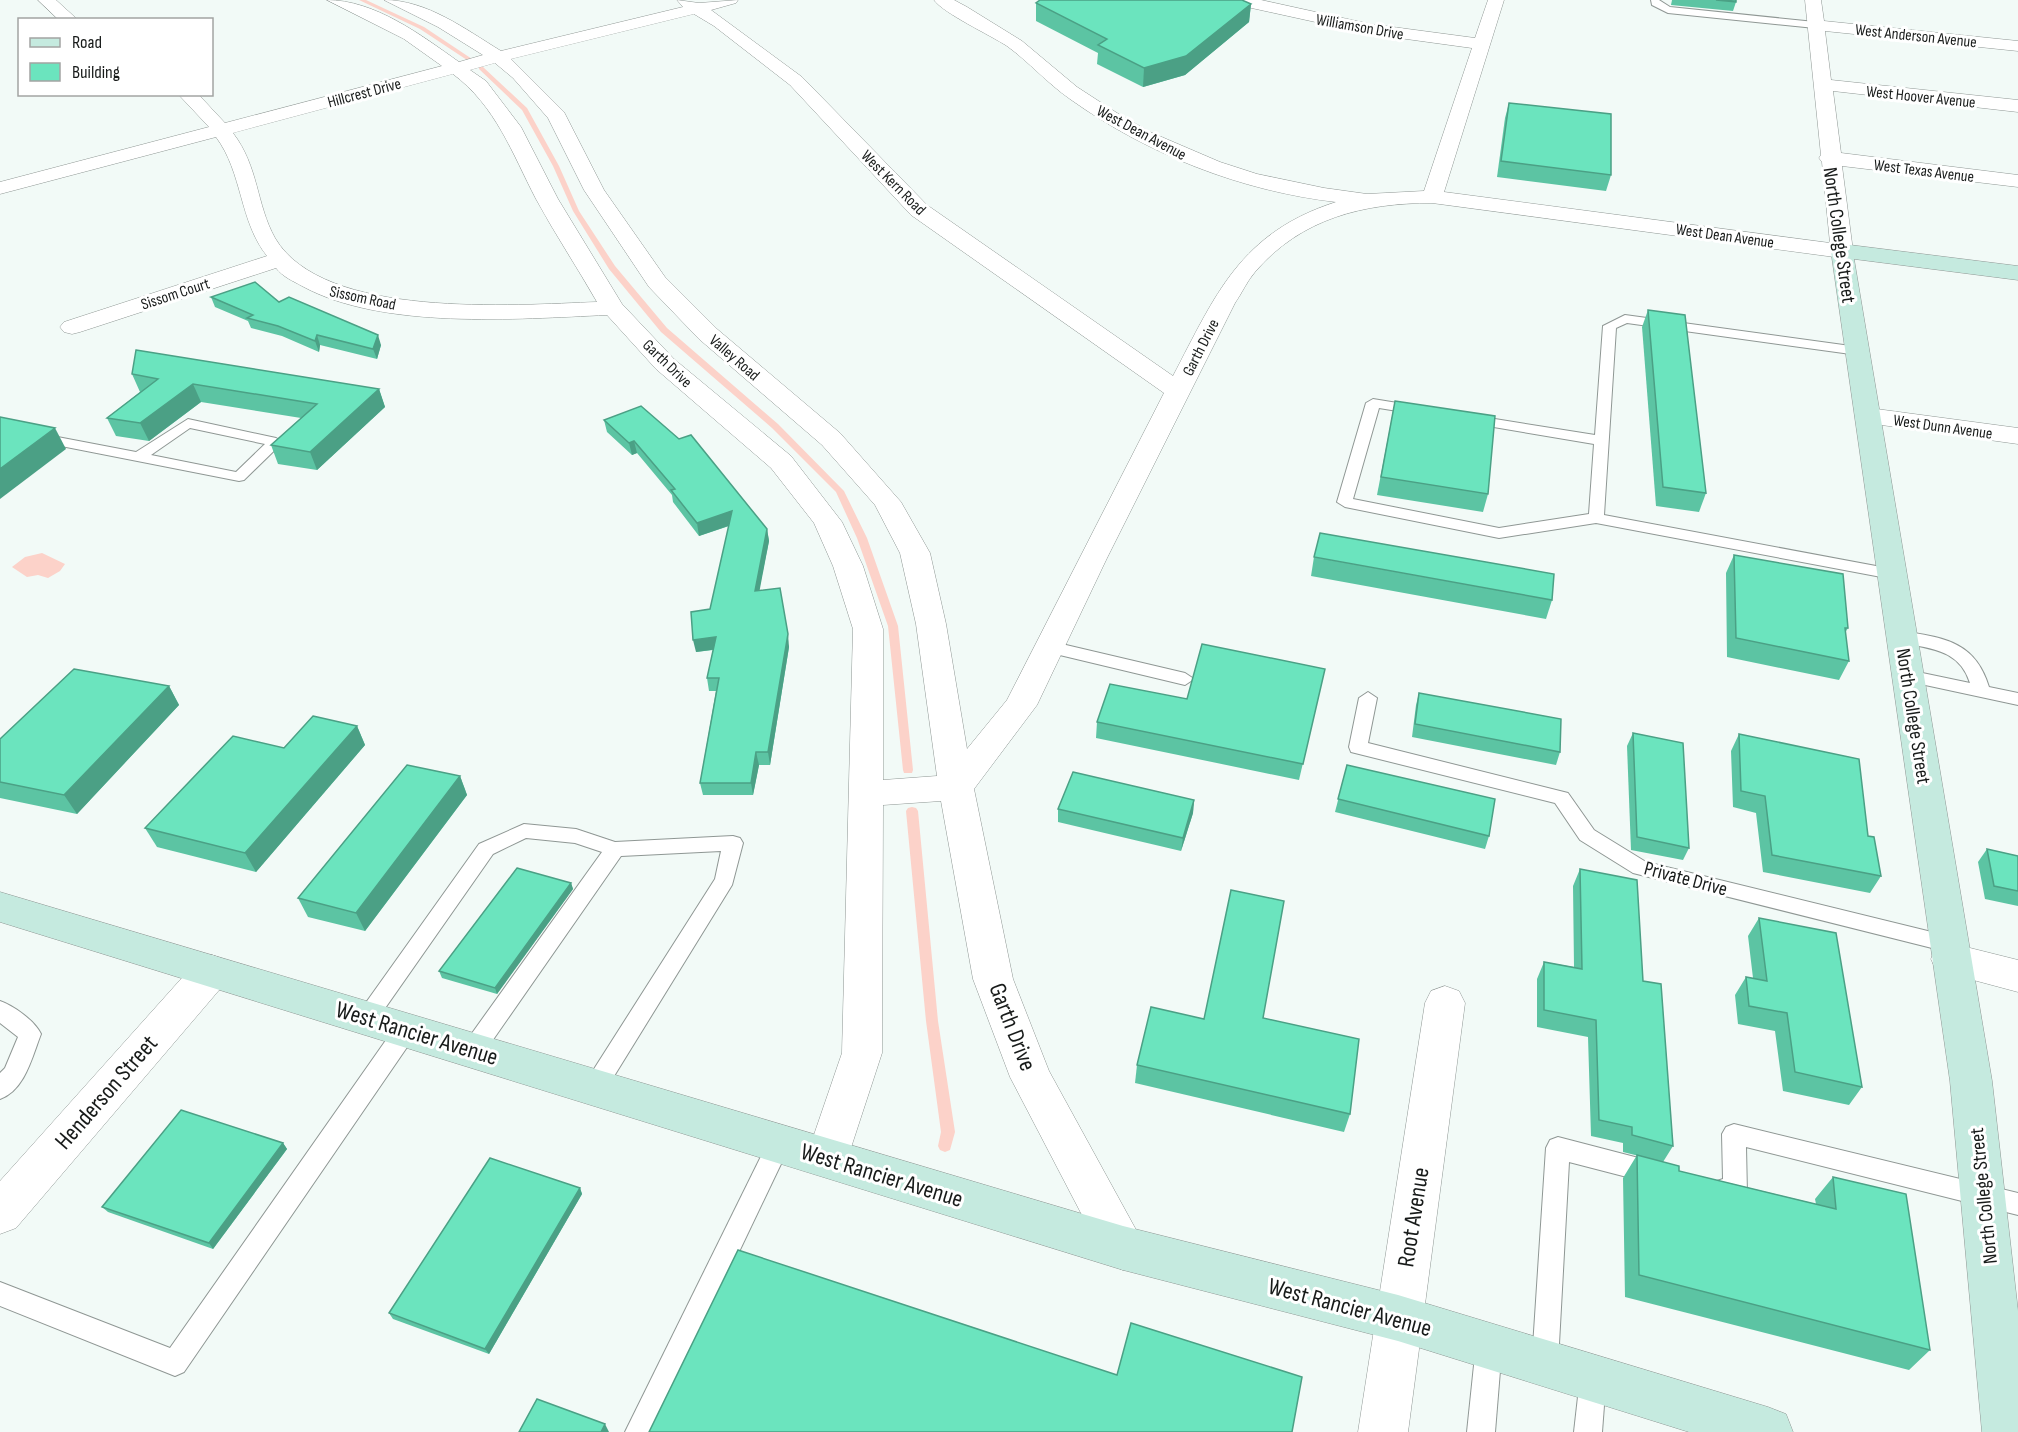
<svg xmlns="http://www.w3.org/2000/svg" width="2018" height="1432" font-family="'Sofia Sans Condensed',sans-serif">
	<style>
		.water { fill: #fcd2c9 }
		.lines { fill: none; stroke-linecap: round; stroke-linejoin: round }
		.stream { fill: #fcd2c9; fill-rule: evenodd }
		.lane-casing { stroke: #8f9794; stroke-width: 2 }
		.street-casing { stroke: #8f9794; stroke-width: 1 }
		.secondary-casing { stroke: #8f9794; stroke-width: 1 }
		.lane { fill: #fff; fill-rule: evenodd }
		.street { fill: #fff; fill-rule: evenodd }
		.secondary { fill: #c5eadf; fill-rule: evenodd }
		.wall { fill: #5cc4a3 }
		.shaded-wall { fill: #4ba085 }
		.building { fill: #6be4be; stroke: #4ba085; stroke-width: 1.5 }
		.labels { text-anchor: middle; stroke-width: 6; stroke-linejoin: round; paint-order: stroke }
		.far-street-label { font-size: 16px; fill: #181b1a; stroke: #fff }
		.street-label { font-size: 20px; fill: #181b1a; stroke: #fff }
		.near-street-label { font-size: 24px; fill: #181b1a; stroke: #fff }
	</style>
	<rect width="100%" height="100%" fill="#f2faf7"/>
	<path class="water" d="M 42,553 L 65,564 L 60,571 L 48,578 L 38,575 L 27,577 L 12,567 L 25,557 Z"/>
	<g class="lines">
		<g class="stream">
			<path d="M 359,0 L 366,0 L 424,27 L 472,59 L 467,60 L 420,29 Z"/>
			<path d="M 479,67 L 483,67 L 527,108 L 559,166 L 579,211 L 615,266 L 667,328 L 778,424 L 844,491 L 867,538 L 898,626 L 913,770 L 912,773 L 904,773 L 903,770 L 888,626 L 857,538 L 836,492 L 772,428 L 661,332 L 609,269 L 573,211 L 553,166 L 522,110 L 479,69 Z"/>
			<path d="M 912,807 L 916,808 L 918,811 L 938,1021 L 955,1132 L 950,1150 L 945,1152 L 940,1150 L 938,1146 L 941,1132 L 926,1021 L 906,811 L 908,808 Z"/>
		</g>
		<g class="lane-casing">
			<g id="lane">
				<path d="M 1651,0 L 1659,0 L 1670,7 L 1815,22 L 1820,25 L 1815,28 L 1668,13 L 1652,5 Z"/>
				<path d="M 1625,315 L 1858,347 L 1865,351 L 1858,355 L 1627,323 L 1616,328 L 1604,515 L 1892,569 L 1898,570 L 1900,574 L 1898,578 L 1892,579 L 1596,523 L 1499,538 L 1345,507 L 1337,502 L 1366,403 L 1373,399 L 1416,406 L 1423,410 L 1416,414 L 1379,408 L 1353,499 L 1499,528 L 1589,514 L 1594,444 L 1470,423 L 1463,419 L 1470,415 L 1595,435 L 1603,326 Z"/>
				<path d="M 188,419 L 276,438 L 283,442 L 244,480 L 239,481 L 0,434 L 0,426 L 136,452 ZM 190,428 L 265,444 L 236,472 L 151,455 Z"/>
				<path d="M 1902,631 C 1944,638 1975,641 1989,687 L 2018,693 L 2018,705 L 1902,680 L 1899,676 L 1902,672 L 1908,670 L 1970,683 C 1959,647 1926,649 1896,641 L 1893,637 Z"/>
				<path d="M 1049,641 L 1185,673 L 1194,679 L 1185,685 L 1043,651 L 1040,647 Z"/>
				<path d="M 1368,692 L 1377,698 L 1368,743 L 1568,793 L 1594,830 L 1646,862 L 1948,936 L 1955,938 L 1958,944 L 1955,950 L 1948,952 L 1633,873 L 1580,840 L 1555,803 L 1351,752 L 1349,747 L 1359,698 Z"/>
				<path d="M 524,824 L 576,829 L 615,842 L 733,836 L 740,838 L 743,843 L 732,885 L 603,1094 L 595,1097 L 587,1094 L 584,1087 L 587,1080 L 715,879 L 721,851 L 621,856 L 481,1057 L 473,1060 L 465,1057 L 462,1050 L 465,1043 L 602,852 L 575,843 L 526,838 L 493,854 L 374,1024 L 366,1027 L 358,1024 L 355,1018 L 479,844 Z"/>
				<path d="M 0,1001 C 14,1006 35,1021 41,1034 C 32,1057 25,1090 0,1099 L 0,1073 L 5,1068 L 18,1037 L 0,1023 Z"/>
				<path d="M 406,1021 L 414,1023 L 417,1030 L 414,1037 L 184,1372 L 175,1376 L 0,1306 L 0,1282 L 170,1348 L 398,1023 Z"/>
				<path d="M 1734,1124 L 2018,1193 L 2018,1215 L 1746,1147 L 1747,1194 L 1743,1202 C 1732,1206 1725,1202 1714,1198 L 1710,1190 L 1714,1182 L 1723,1179 L 1722,1134 L 1726,1127 Z"/>
				<path d="M 779,1132 L 787,1136 L 791,1143 L 653,1432 L 625,1432 L 771,1136 Z"/>
				<path d="M 1558,1137 L 1654,1162 L 1662,1165 L 1666,1173 L 1662,1181 L 1654,1184 L 1569,1162 L 1558,1362 L 1554,1371 L 1545,1375 L 1536,1371 L 1532,1362 L 1546,1148 L 1550,1140 Z"/>
				<path d="M 1489,1333 L 1498,1337 L 1502,1346 L 1495,1432 L 1467,1432 L 1476,1346 L 1480,1337 Z"/>
				<path d="M 1593,1366 L 1602,1370 L 1606,1379 L 1602,1432 L 1574,1432 L 1580,1379 L 1584,1370 Z"/>
			</g>
		</g>
		<g class="street-casing">
			<g id="street">
				<path d="M 38,0 L 56,0 L 78,20 L 59,20 Z"/>
				<path d="M 327,0 C 375,0 421,35 459,62 L 483,55 L 438,27 L 384,0 C 427,0 465,29 501,51 L 683,7 L 677,0 L 699,3 L 738,0 L 736,3 L 711,10 L 802,77 L 927,205 L 1173,376 C 1216,294 1240,233 1336,202 C 1241,191 1147,154 1070,99 C 1047,83 1029,62 1007,46 C 990,35 943,13 934,0 L 954,0 L 967,7 L 1022,41 L 1077,87 L 1117,113 L 1150,132 L 1220,162 L 1257,174 L 1324,188 L 1367,194 L 1424,191 L 1472,48 L 1370,34 L 1238,5 L 1230,0 L 1261,0 L 1370,24 L 1475,38 L 1488,0 L 1504,0 L 1444,192 L 1830,243 L 1822,162 L 1819,158 L 1821,155 L 1805,0 L 1821,0 L 1824,21 L 2018,41 L 2018,51 L 1825,31 L 1831,80 L 2018,100 L 2018,112 L 1833,91 L 1841,153 L 2018,175 L 2018,187 L 1842,166 L 1853,251 L 1850,256 L 1842,258 L 1432,203 C 1364,203 1301,218 1255,272 C 1247,281 1242,293 1235,303 L 1107,558 L 1037,705 L 974,789 L 1013,979 L 1049,1071 L 1146,1248 L 1139,1263 L 1123,1270 L 1107,1263 L 1010,1077 L 973,979 L 941,801 L 883,805 L 882,1053 L 843,1172 L 828,1178 L 813,1172 L 806,1158 L 842,1053 L 853,629 L 833,566 L 814,523 L 771,468 L 656,369 L 607,315 C 517,319 382,330 302,286 C 293,281 283,277 276,268 L 80,332 L 72,334 L 64,332 L 60,327 L 64,322 L 267,256 C 239,221 243,173 216,137 L 0,194 L 0,182 L 209,127 L 178,94 L 198,94 L 225,123 L 442,66 L 404,39 ZM 694,14 L 714,26 L 790,85 L 911,215 L 1164,393 L 1007,700 L 967,749 L 946,624 L 930,553 L 901,502 L 840,433 L 717,329 L 665,277 L 604,190 L 564,112 L 511,59 ZM 495,63 L 513,78 L 548,118 L 584,190 L 649,287 L 699,339 L 822,445 L 875,505 L 900,553 L 916,624 L 937,776 L 883,780 L 883,629 L 863,566 L 842,522 L 791,456 L 674,359 L 622,304 L 558,199 L 521,127 L 486,81 L 470,70 ZM 453,74 C 496,106 512,153 536,199 C 555,234 577,267 597,302 C 515,305 323,320 275,238 C 256,204 259,167 233,133 Z"/>
				<path d="M 1869,408 L 2018,428 L 2018,444 L 1860,422 L 1856,416 L 1860,410 Z"/>
				<path d="M 1950,943 L 2018,960 L 2018,992 L 1936,970 L 1931,959 L 1936,948 Z"/>
				<path d="M 212,955 L 226,960 L 231,971 L 226,982 L 16,1228 L 0,1234 L 0,1181 L 198,960 Z"/>
				<path d="M 1445,986 L 1459,991 L 1465,1003 L 1408,1432 L 1358,1432 L 1425,1003 L 1431,991 Z"/>
			</g>
		</g>
		<g class="secondary-casing">
			<g id="secondary">
				<path d="M 1842,244 L 2018,266 L 2018,280 L 1854,259 L 1992,1081 L 2018,1311 L 2018,1432 L 1982,1432 L 1950,1081 L 1831,251 L 1834,246 Z"/>
				<path d="M 0,892 L 1123,1226 L 1398,1295 L 1768,1407 L 1786,1414 L 1793,1432 L 1689,1432 L 1398,1341 L 1123,1270 L 0,922 Z"/>
			</g>
		</g>
		<use href="#lane" class="lane"/>
		<use href="#street" class="street"/>
		<use href="#secondary" class="secondary"/>
	</g>
	<g class="wall">
		<path d="M 1672,0 L 1736,0 L 1736,2 L 1733,11 L 1671,5 Z"/>
		<path d="M 1036,3 L 1251,4 L 1249,22 L 1185,75 L 1143,87 L 1097,64 L 1098,53 L 1036,21 Z"/>
		<path d="M 1509,103 L 1611,175 L 1606,191 L 1497,177 L 1505,118 Z"/>
		<path d="M 211,297 L 279,302 L 381,345 L 377,359 L 320,345 L 319,352 L 282,336 L 251,328 L 248,321 L 215,307 Z"/>
		<path d="M 1648,310 L 1706,493 L 1699,512 L 1656,506 L 1642,327 Z"/>
		<path d="M 132,374 L 379,389 L 385,407 L 317,470 L 278,464 L 271,445 L 301,418 L 201,402 L 149,441 L 116,436 L 107,418 L 140,392 Z"/>
		<path d="M 1395,401 L 1488,494 L 1483,512 L 1377,495 Z"/>
		<path d="M 604,420 L 767,529 L 769,541 L 759,590 L 789,647 L 770,765 L 759,765 L 753,795 L 703,795 L 700,783 L 716,691 L 709,691 L 707,678 L 713,650 L 696,652 L 710,609 L 729,526 L 699,536 L 673,502 L 672,495 L 637,453 L 632,455 L 607,432 Z"/>
		<path d="M 1734,555 L 1848,628 L 1845,633 L 1849,661 L 1839,680 L 1727,657 L 1726,573 Z"/>
		<path d="M 1314,557 L 1552,600 L 1546,619 L 1311,576 Z"/>
		<path d="M 169,686 L 179,705 L 77,814 L 0,798 L 0,739 Z"/>
		<path d="M 1321,686 L 1299,780 L 1096,738 L 1097,722 L 1187,699 Z"/>
		<path d="M 1419,693 L 1560,752 L 1556,765 L 1412,737 L 1416,705 Z"/>
		<path d="M 357,726 L 365,745 L 256,872 L 157,847 L 145,828 Z"/>
		<path d="M 1633,733 L 1689,848 L 1683,860 L 1631,850 L 1627,746 Z"/>
		<path d="M 1739,734 L 1868,836 L 1881,876 L 1870,893 L 1763,872 L 1756,813 L 1733,807 L 1731,751 Z"/>
		<path d="M 1347,765 L 1489,836 L 1485,849 L 1335,812 Z"/>
		<path d="M 460,776 L 467,795 L 365,931 L 308,917 L 298,898 Z"/>
		<path d="M 1194,800 L 1193,813 L 1181,851 L 1058,822 L 1058,809 Z"/>
		<path d="M 1987,849 L 2018,856 L 2018,906 L 1985,899 L 1978,862 Z"/>
		<path d="M 1580,869 L 1643,981 L 1673,1146 L 1663,1162 L 1623,1152 L 1623,1143 L 1591,1136 L 1588,1037 L 1537,1027 L 1537,979 L 1544,962 L 1574,967 L 1573,886 Z"/>
		<path d="M 571,883 L 573,889 L 497,994 L 442,978 L 439,971 Z"/>
		<path d="M 1759,918 L 1862,1087 L 1849,1105 L 1783,1091 L 1775,1031 L 1738,1024 L 1735,995 L 1746,977 L 1753,978 L 1748,936 Z"/>
		<path d="M 1263,1018 L 1350,1114 L 1344,1132 L 1135,1083 L 1137,1065 L 1204,1019 Z"/>
		<path d="M 283,1143 L 287,1149 L 213,1249 L 108,1212 L 102,1207 Z"/>
		<path d="M 1637,1155 L 1679,1171 L 1816,1204 L 1815,1199 L 1833,1177 L 1930,1350 L 1909,1370 L 1625,1297 L 1623,1178 Z"/>
		<path d="M 580,1188 L 582,1194 L 489,1354 L 393,1319 L 389,1313 Z"/>
	</g>
	<g class="shaded-wall">
		<path d="M 1251,4 L 1249,22 L 1185,75 L 1143,87 L 1144,68 Z"/>
		<path d="M 317,335 L 320,345 L 319,352 L 315,341 Z"/>
		<path d="M 378,335 L 381,345 L 377,359 L 373,349 Z"/>
		<path d="M 193,384 L 201,402 L 149,441 L 140,423 Z"/>
		<path d="M 379,389 L 385,407 L 317,470 L 310,452 Z"/>
		<path d="M 55,428 L 66,449 L 0,499 L 0,469 Z"/>
		<path d="M 634,441 L 637,453 L 632,455 L 629,443 Z"/>
		<path d="M 732,511 L 734,524 L 699,536 L 697,523 Z"/>
		<path d="M 767,529 L 769,541 L 757,604 L 755,591 Z"/>
		<path d="M 788,634 L 789,647 L 770,765 L 768,752 Z"/>
		<path d="M 716,637 L 718,649 L 696,652 L 693,640 Z"/>
		<path d="M 169,686 L 179,705 L 77,814 L 64,795 Z"/>
		<path d="M 357,726 L 365,745 L 256,872 L 245,853 Z"/>
		<path d="M 756,752 L 759,765 L 753,795 L 751,783 Z"/>
		<path d="M 460,776 L 467,795 L 365,931 L 356,913 Z"/>
		<path d="M 1194,800 L 1193,813 L 1181,851 L 1183,838 Z"/>
		<path d="M 571,883 L 573,889 L 497,994 L 495,988 Z"/>
		<path d="M 283,1143 L 287,1149 L 213,1249 L 209,1243 Z"/>
		<path d="M 580,1188 L 582,1194 L 489,1354 L 485,1349 Z"/>
		<path d="M 605,1424 L 609,1432 L 601,1432 Z"/>
	</g>
	<g class="building">
		<path d="M 1040,0 L 1242,0 L 1251,4 L 1186,56 L 1144,68 L 1098,45 L 1107,39 L 1036,3 Z"/>
		<path d="M 1716,0 L 1736,0 L 1736,2 Z"/>
		<path d="M 1509,103 L 1611,114 L 1611,175 L 1501,161 Z"/>
		<path d="M 255,282 L 279,302 L 289,297 L 378,335 L 373,349 L 317,335 L 315,341 L 278,326 L 247,318 L 253,315 L 211,297 Z"/>
		<path d="M 1648,310 L 1685,315 L 1706,493 L 1663,487 Z"/>
		<path d="M 136,350 L 379,389 L 310,452 L 271,445 L 317,404 L 193,384 L 140,423 L 107,418 L 158,379 L 132,374 Z"/>
		<path d="M 1395,401 L 1495,416 L 1488,494 L 1381,477 Z"/>
		<path d="M 641,406 L 679,439 L 691,435 L 767,529 L 755,591 L 780,588 L 788,634 L 768,752 L 756,752 L 751,783 L 700,783 L 719,678 L 707,678 L 716,637 L 693,640 L 691,612 L 710,609 L 732,511 L 697,523 L 671,490 L 675,489 L 634,441 L 629,443 L 604,420 Z"/>
		<path d="M 0,417 L 55,428 L 0,469 Z"/>
		<path d="M 1320,533 L 1554,574 L 1552,600 L 1314,557 Z"/>
		<path d="M 1734,555 L 1843,574 L 1848,628 L 1845,628 L 1849,661 L 1736,638 Z"/>
		<path d="M 1202,644 L 1325,669 L 1303,764 L 1097,722 L 1110,684 L 1187,699 Z"/>
		<path d="M 74,669 L 169,686 L 64,795 L 0,782 L 0,739 Z"/>
		<path d="M 1419,693 L 1561,719 L 1560,752 L 1415,724 Z"/>
		<path d="M 313,716 L 357,726 L 245,853 L 145,828 L 233,736 L 284,748 Z"/>
		<path d="M 1633,733 L 1683,743 L 1689,848 L 1637,837 Z"/>
		<path d="M 1739,734 L 1859,759 L 1868,836 L 1874,837 L 1881,876 L 1772,855 L 1765,796 L 1741,791 Z"/>
		<path d="M 407,765 L 460,776 L 356,913 L 298,898 Z"/>
		<path d="M 1347,765 L 1495,799 L 1489,836 L 1338,799 Z"/>
		<path d="M 1073,772 L 1194,800 L 1183,838 L 1058,809 Z"/>
		<path d="M 1987,849 L 2018,856 L 2018,891 L 1994,886 Z"/>
		<path d="M 517,868 L 571,883 L 495,988 L 439,971 Z"/>
		<path d="M 1580,869 L 1637,880 L 1643,981 L 1661,984 L 1673,1146 L 1632,1135 L 1632,1127 L 1599,1120 L 1596,1020 L 1544,1010 L 1544,962 L 1582,969 Z"/>
		<path d="M 1231,890 L 1284,901 L 1263,1018 L 1359,1039 L 1350,1114 L 1137,1065 L 1151,1007 L 1204,1019 Z"/>
		<path d="M 1759,918 L 1836,933 L 1862,1087 L 1795,1072 L 1787,1013 L 1749,1006 L 1746,977 L 1767,981 Z"/>
		<path d="M 181,1110 L 283,1143 L 209,1243 L 102,1207 Z"/>
		<path d="M 1637,1155 L 1679,1166 L 1679,1171 L 1836,1209 L 1833,1177 L 1906,1194 L 1930,1350 L 1639,1275 Z"/>
		<path d="M 490,1158 L 580,1188 L 485,1349 L 389,1313 Z"/>
		<path d="M 738,1250 L 1117,1375 L 1131,1323 L 1302,1377 L 1292,1432 L 649,1432 Z"/>
		<path d="M 537,1399 L 605,1424 L 601,1432 L 519,1432 Z"/>
	</g>
	<g class="labels">
		<g class="far-street-label">
			<text transform="translate(1360 26) rotate(10)" y="6">Williamson Drive</text>
			<text transform="translate(1916 35) rotate(6)" y="6">West Anderson Avenue</text>
			<text transform="translate(364 92) rotate(-15)" y="6">Hillcrest Drive</text>
			<text transform="translate(1921 96) rotate(6)" y="6">West Hoover Avenue</text>
			<text transform="translate(1142 132) rotate(28)" y="6">West Dean Avenue</text>
			<text transform="translate(1924 170) rotate(7)" y="6">West Texas Avenue</text>
			<text transform="translate(894 182) rotate(45)" y="6">West Kern Road</text>
			<text transform="translate(1725 235) rotate(8)" y="6">West Dean Avenue</text>
			<text transform="translate(175 293) rotate(-18)" y="6">Sissom Court</text>
			<text transform="translate(363 297) rotate(12)" y="6">Sissom Road</text>
			<text transform="translate(1200 347) rotate(-63)" y="6">Garth Drive</text>
			<text transform="translate(735 357) rotate(41)" y="6">Valley Road</text>
			<text transform="translate(668 363) rotate(44)" y="6">Garth Drive</text>
			<text transform="translate(1943 426) rotate(8)" y="6">West Dunn Avenue</text>
		</g>
		<g class="street-label">
			<text transform="translate(1840 235) rotate(82)" y="7">North College Street</text>
			<text transform="translate(1914 716) rotate(81)" y="7">North College Street</text>
			<text transform="translate(1686 878) rotate(15)" y="7">Private Drive</text>
			<text transform="translate(1983 1196) rotate(-96)" y="7">North College Street</text>
		</g>
		<g class="near-street-label">
			<text transform="translate(1013 1027) rotate(69)" y="8">Garth Drive</text>
			<text transform="translate(417 1033) rotate(17)" y="8">West Rancier Avenue</text>
			<text transform="translate(106 1092) rotate(-49)" y="8">Henderson Street</text>
			<text transform="translate(882 1175) rotate(17)" y="8">West Rancier Avenue</text>
			<text transform="translate(1413 1217) rotate(-81)" y="8">Root Avenue</text>
			<text transform="translate(1350 1307) rotate(15)" y="8">West Rancier Avenue</text>
		</g>
	</g>
	<rect x="18" y="18" width="195" height="78" fill="#ffffff" stroke="#a3a4a3" stroke-width="1.5"/>
	<rect x="30" y="38" width="30" height="9" fill="#c5eadf" stroke="#a3a4a3" stroke-width="1.5"/>
	<text x="72" y="48" font-size="18" fill="#181b1a">Road</text>
	<rect x="30" y="63" width="30" height="18" fill="#6be4be" stroke="#a3a4a3" stroke-width="1.5"/>
	<text x="72" y="78" font-size="18" fill="#181b1a">Building</text>
</svg>
